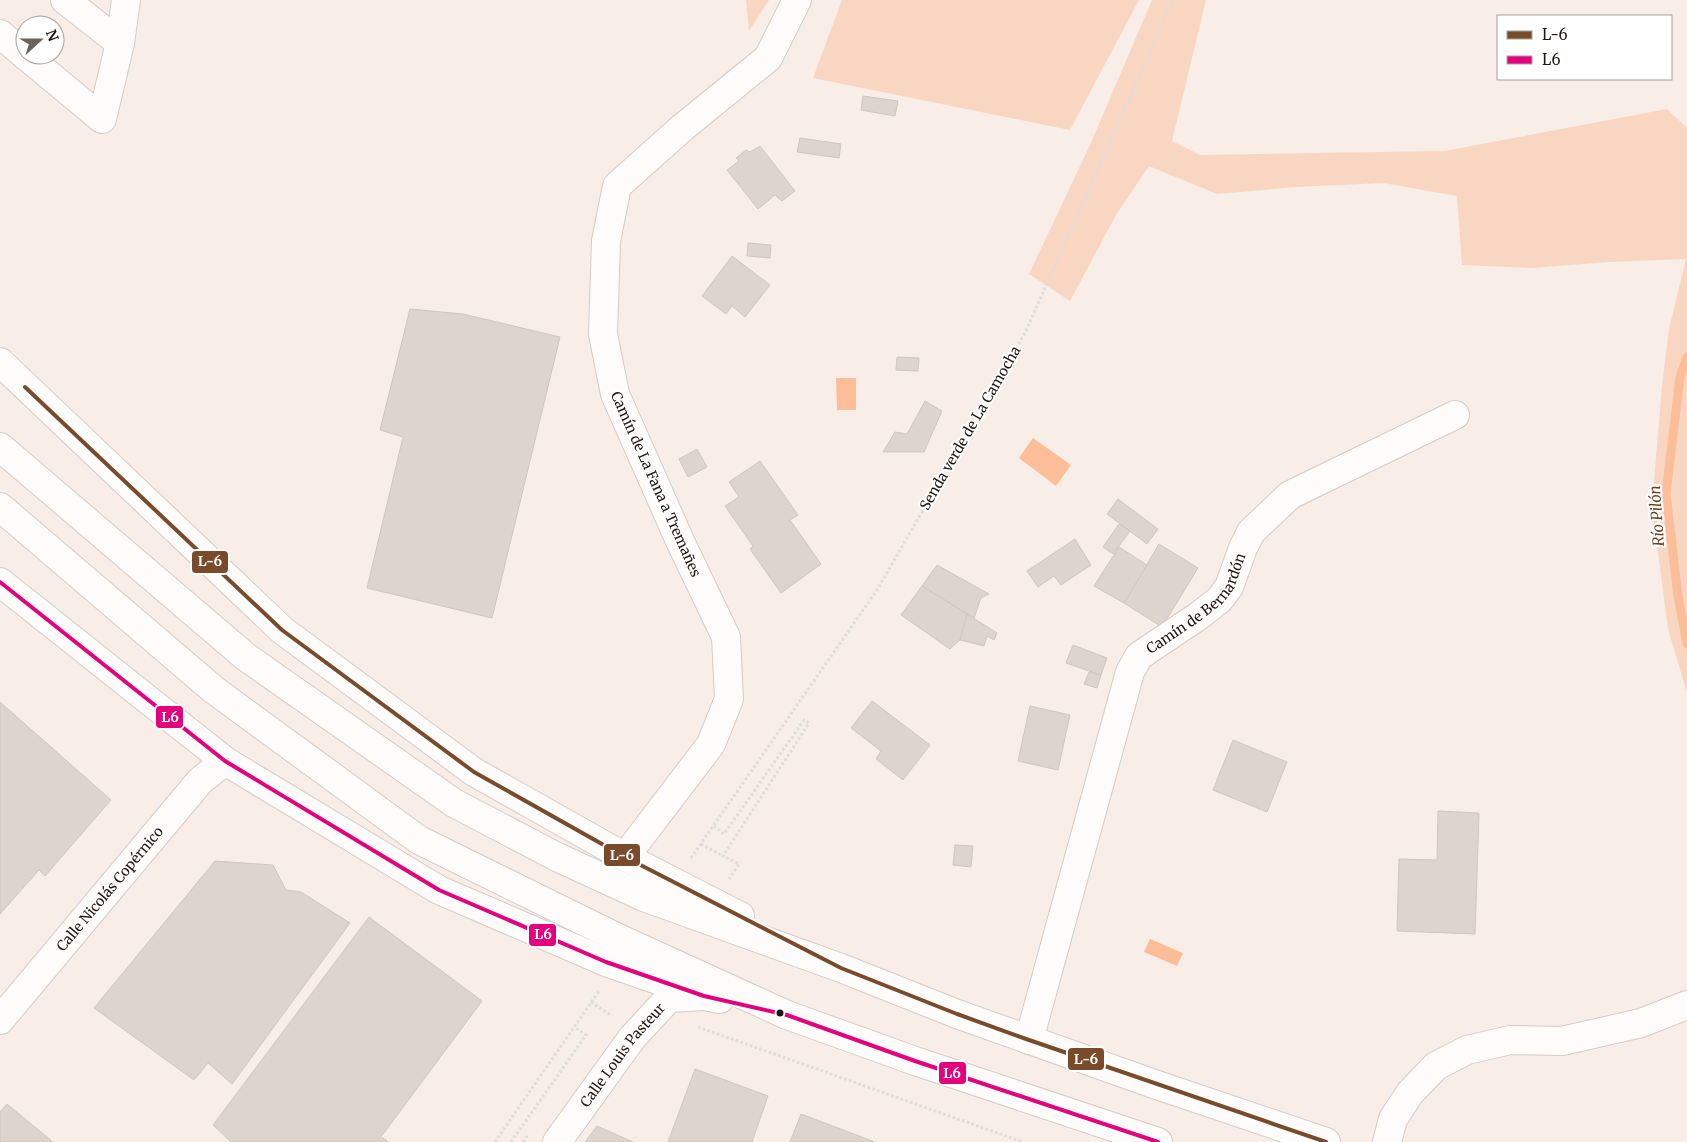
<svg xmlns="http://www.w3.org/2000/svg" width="1687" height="1142" font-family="Merriweather,serif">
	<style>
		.green { fill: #f9d6c2 }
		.water { fill: #fcbe99 }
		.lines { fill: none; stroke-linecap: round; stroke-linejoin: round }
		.stream { stroke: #fcbe99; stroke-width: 9 }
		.building { fill: #ded4ce; stroke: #d0c6c0 }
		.minor-casing { stroke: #d5cbc5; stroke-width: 30 }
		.highway-casing { stroke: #d5cbc5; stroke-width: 30 }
		.path { stroke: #dedbd9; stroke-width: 3; stroke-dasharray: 2.5 2.5; stroke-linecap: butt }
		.minor { stroke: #fefcfb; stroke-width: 28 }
		.highway { stroke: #fefcfb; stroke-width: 28 }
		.bus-1-casing { stroke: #fff; stroke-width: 8 }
		.bus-2-casing { stroke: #fff; stroke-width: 8 }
		.bus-1 { stroke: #7a4b2a; stroke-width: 4 }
		.bus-2 { stroke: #e5007d; stroke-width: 4 }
		.bus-dot { fill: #211711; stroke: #fff; stroke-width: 2 }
		.labels { text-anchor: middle; stroke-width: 4.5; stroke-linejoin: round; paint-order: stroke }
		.street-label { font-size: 14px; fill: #211711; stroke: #fff }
		.water-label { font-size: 15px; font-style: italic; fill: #713c18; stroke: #fff }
		.line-badge { stroke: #fff; stroke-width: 2 }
		.badge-label { font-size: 14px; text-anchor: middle; font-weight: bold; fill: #fff }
	</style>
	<rect width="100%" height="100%" fill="#f8ede7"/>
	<g class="green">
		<path d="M 746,0 L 769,0 L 749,31 Z"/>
		<path d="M 842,0 L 1139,0 L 1070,130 L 813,78 Z"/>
		<path d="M 1152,0 L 1206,0 L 1172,141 L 1200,155 L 1445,151 L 1667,109 L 1687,128 L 1687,693 L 1668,629 L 1652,506 L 1662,386 L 1669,329 L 1686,259 L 1609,262 L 1532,268 L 1462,265 L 1457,196 L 1383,183 L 1296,187 L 1217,194 L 1149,166 L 1116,215 L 1070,301 L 1029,274 L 1090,145 Z"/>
	</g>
	<g class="water">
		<path d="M 836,378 L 856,378 L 856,410 L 837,410 Z"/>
		<path d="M 1033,438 L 1071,465 L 1056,486 L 1019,458 Z"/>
		<path d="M 1150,939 L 1183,953 L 1177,966 L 1144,952 Z"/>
	</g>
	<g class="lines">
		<path class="stream" d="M 1687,357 L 1680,377 L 1666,494 L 1678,596 L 1687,644"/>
	</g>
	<g class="building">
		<path d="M 863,96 L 898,101 L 895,116 L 861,110 Z"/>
		<path d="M 800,138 L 841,144 L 839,158 L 797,152 Z"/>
		<path d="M 760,146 L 795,191 L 782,201 L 775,195 L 758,209 L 727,170 L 739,161 L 736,158 L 746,150 L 750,152 Z"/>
		<path d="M 748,243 L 771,245 L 770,258 L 747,256 Z"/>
		<path d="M 732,256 L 770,285 L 745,317 L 732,306 L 726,314 L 702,296 Z"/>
		<path d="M 410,309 L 463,314 L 560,337 L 492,618 L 367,588 L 403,437 L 380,430 Z"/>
		<path d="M 897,357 L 919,358 L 918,371 L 896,370 Z"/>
		<path d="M 925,401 L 942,411 L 924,452 L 883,452 L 895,432 L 907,434 Z"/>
		<path d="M 697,449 L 707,467 L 688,477 L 679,459 Z"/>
		<path d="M 760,461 L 798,515 L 790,520 L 821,564 L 781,593 L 750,549 L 753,546 L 725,506 L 739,497 L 729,482 Z"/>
		<path d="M 1118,499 L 1158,529 L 1147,544 L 1107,514 Z"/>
		<path d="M 1119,524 L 1130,531 L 1113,554 L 1103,547 Z"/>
		<path d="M 1075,539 L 1091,565 L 1061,585 L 1054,576 L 1038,587 L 1027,571 Z"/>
		<path d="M 1159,544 L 1198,568 L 1162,627 L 1124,603 Z"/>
		<path d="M 1119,547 L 1147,565 L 1124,603 L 1094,586 Z"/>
		<path d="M 937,565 L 989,594 L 981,598 L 974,618 L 922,586 Z"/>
		<path d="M 922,586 L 967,614 L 960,640 L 950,649 L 901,615 Z"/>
		<path d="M 967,614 L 997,633 L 994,640 L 987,636 L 984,646 L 960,640 Z"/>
		<path d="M 1073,645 L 1107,658 L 1101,675 L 1066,663 Z"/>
		<path d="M 1089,672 L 1101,675 L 1097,688 L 1084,684 Z"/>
		<path d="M 872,701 L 930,745 L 903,780 L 876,759 L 881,751 L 851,728 Z"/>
		<path d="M 0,702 L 111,800 L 45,876 L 39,870 L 0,914 Z"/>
		<path d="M 1030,706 L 1070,715 L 1058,770 L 1018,761 Z"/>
		<path d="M 1233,740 L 1287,762 L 1267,812 L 1213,790 Z"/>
		<path d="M 1438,811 L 1479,813 L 1475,934 L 1397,931 L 1399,859 L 1437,860 Z"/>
		<path d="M 955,845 L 973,846 L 971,867 L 953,865 Z"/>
		<path d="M 215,861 L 273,865 L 286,890 L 301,892 L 350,923 L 232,1084 L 208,1063 L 194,1080 L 94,1008 Z"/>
		<path d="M 369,917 L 482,1001 L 381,1137 L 389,1142 L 231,1142 L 213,1125 Z"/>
		<path d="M 695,1069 L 768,1096 L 752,1142 L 668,1142 Z"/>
		<path d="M 7,1104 L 53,1142 L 0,1142 L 0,1112 Z"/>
		<path d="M 801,1114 L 875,1142 L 790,1142 Z"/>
		<path d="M 597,1126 L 633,1142 L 585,1142 Z"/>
	</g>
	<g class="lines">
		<g class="minor-casing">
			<g id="minor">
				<path d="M 65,0 L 120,43"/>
				<path d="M 0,34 L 25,55"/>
				<path d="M 25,55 L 102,119 L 120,43 L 126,0"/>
				<path d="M 625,857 L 711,744 L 729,699 L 726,637 L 680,541 L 615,394 L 603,334 L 606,241 L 617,186 L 682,128 L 768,58 L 797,0"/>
				<path id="s1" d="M 0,1020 L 200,781 L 225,761"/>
				<path id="s2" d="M 1029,1040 L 1130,672 L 1139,656 L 1197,617 L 1219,600 L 1229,587 L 1243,548 L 1251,532 L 1290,495 L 1455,415"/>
				<path id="s3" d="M 557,1142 L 632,1038 L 669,998 L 704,996"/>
				<path d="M 1387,1142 L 1393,1119 L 1410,1093 L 1436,1066 L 1467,1050 L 1510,1040 L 1562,1041 L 1641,1023 L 1687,1005"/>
			</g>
		</g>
		<g class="highway-casing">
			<g id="highway">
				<path d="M 0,362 L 282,630 L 474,772 L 625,857 L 740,916"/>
				<path d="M 0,447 L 246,657 L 454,803 L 557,857 L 644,897 L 841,968 L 957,1014 L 1154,1084 L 1326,1142"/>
				<path d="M 0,507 L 214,690 L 419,840 L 618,938 L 787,1015 L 915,1061 L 1158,1142"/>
				<path d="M 0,582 L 225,761 L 439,890 L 606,962 L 704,996 L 720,999"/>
			</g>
		</g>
		<g class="path">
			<path d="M 714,826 L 724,834 L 804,720 L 809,723 L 723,856 L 739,864 L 729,879"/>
			<path d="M 701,844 L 723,856"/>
			<path d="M 691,858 L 877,590 L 1025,333 L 1173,0"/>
			<path d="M 591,1002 L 612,1016"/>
			<path d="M 698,1027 L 1023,1142"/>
			<path d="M 495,1142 L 599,991"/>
			<path d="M 511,1142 L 586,1035 L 574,1027"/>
			<path d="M 523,1142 L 528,1135"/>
		</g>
		<use href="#minor" class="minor"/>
		<use href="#highway" class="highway"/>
		<g class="bus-1-casing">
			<path id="bus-1" d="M 25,387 L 282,630 L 474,772 L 625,857 L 841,968 L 957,1014 L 1029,1040 L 1326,1142"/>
		</g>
		<g class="bus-2-casing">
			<path id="bus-2" d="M 0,582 L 225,761 L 439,890 L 606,962 L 704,996 L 787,1015 L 915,1061 L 1158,1142"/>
		</g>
		<use href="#bus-1" class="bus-1"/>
		<use href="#bus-2" class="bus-2"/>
	</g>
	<circle class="bus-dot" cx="780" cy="1013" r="4.5"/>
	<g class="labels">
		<g class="street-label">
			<text transform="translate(970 428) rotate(-60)" y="5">Senda verde de La Camocha</text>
			<text transform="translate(656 484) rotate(66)" y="5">Camín de La Fana a Tremañes</text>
			<text dy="5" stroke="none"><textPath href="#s2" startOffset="480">Camín de Bernardón</textPath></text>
			<text dy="5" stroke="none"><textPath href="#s1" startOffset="171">Calle Nicolás Copérnico</textPath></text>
			<text dy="5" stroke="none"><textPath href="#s3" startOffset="109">Calle Louis Pasteur</textPath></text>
		</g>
		<g class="water-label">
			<text transform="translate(1657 516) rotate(-94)" y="5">Río Pilón</text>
		</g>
	</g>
	<g class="line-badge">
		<rect x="191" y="550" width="38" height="24" rx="5" fill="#7a4b2a"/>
		<rect x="155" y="705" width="29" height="24" rx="5" fill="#e5007d"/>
		<rect x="603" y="843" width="38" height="24" rx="5" fill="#7a4b2a"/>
		<rect x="528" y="923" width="29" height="24" rx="5" fill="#e5007d"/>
		<rect x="1067" y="1047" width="38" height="24" rx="5" fill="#7a4b2a"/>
		<rect x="938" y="1061" width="29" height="24" rx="5" fill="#e5007d"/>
	</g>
	<g class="badge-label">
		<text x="210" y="566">L-6</text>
		<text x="170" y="722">L6</text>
		<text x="622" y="860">L-6</text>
		<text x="543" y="939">L6</text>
		<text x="1086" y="1064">L-6</text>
		<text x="952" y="1078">L6</text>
	</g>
	<rect x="1497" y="15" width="175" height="65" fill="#ffffff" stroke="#a6a2a0"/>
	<rect x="1507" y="31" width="25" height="8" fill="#7a4b2a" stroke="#a6a2a0"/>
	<text x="1542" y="40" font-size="15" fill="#211711">L-6</text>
	<rect x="1507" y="56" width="25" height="8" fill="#e5007d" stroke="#a6a2a0"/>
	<text x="1542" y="65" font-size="15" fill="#211711">L6</text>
	<g transform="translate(40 40) rotate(69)"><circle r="24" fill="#ffffff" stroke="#a6a2a0"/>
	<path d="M0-4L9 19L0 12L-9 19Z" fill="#6c625c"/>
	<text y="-8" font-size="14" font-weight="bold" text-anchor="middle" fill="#211711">N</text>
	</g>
</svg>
